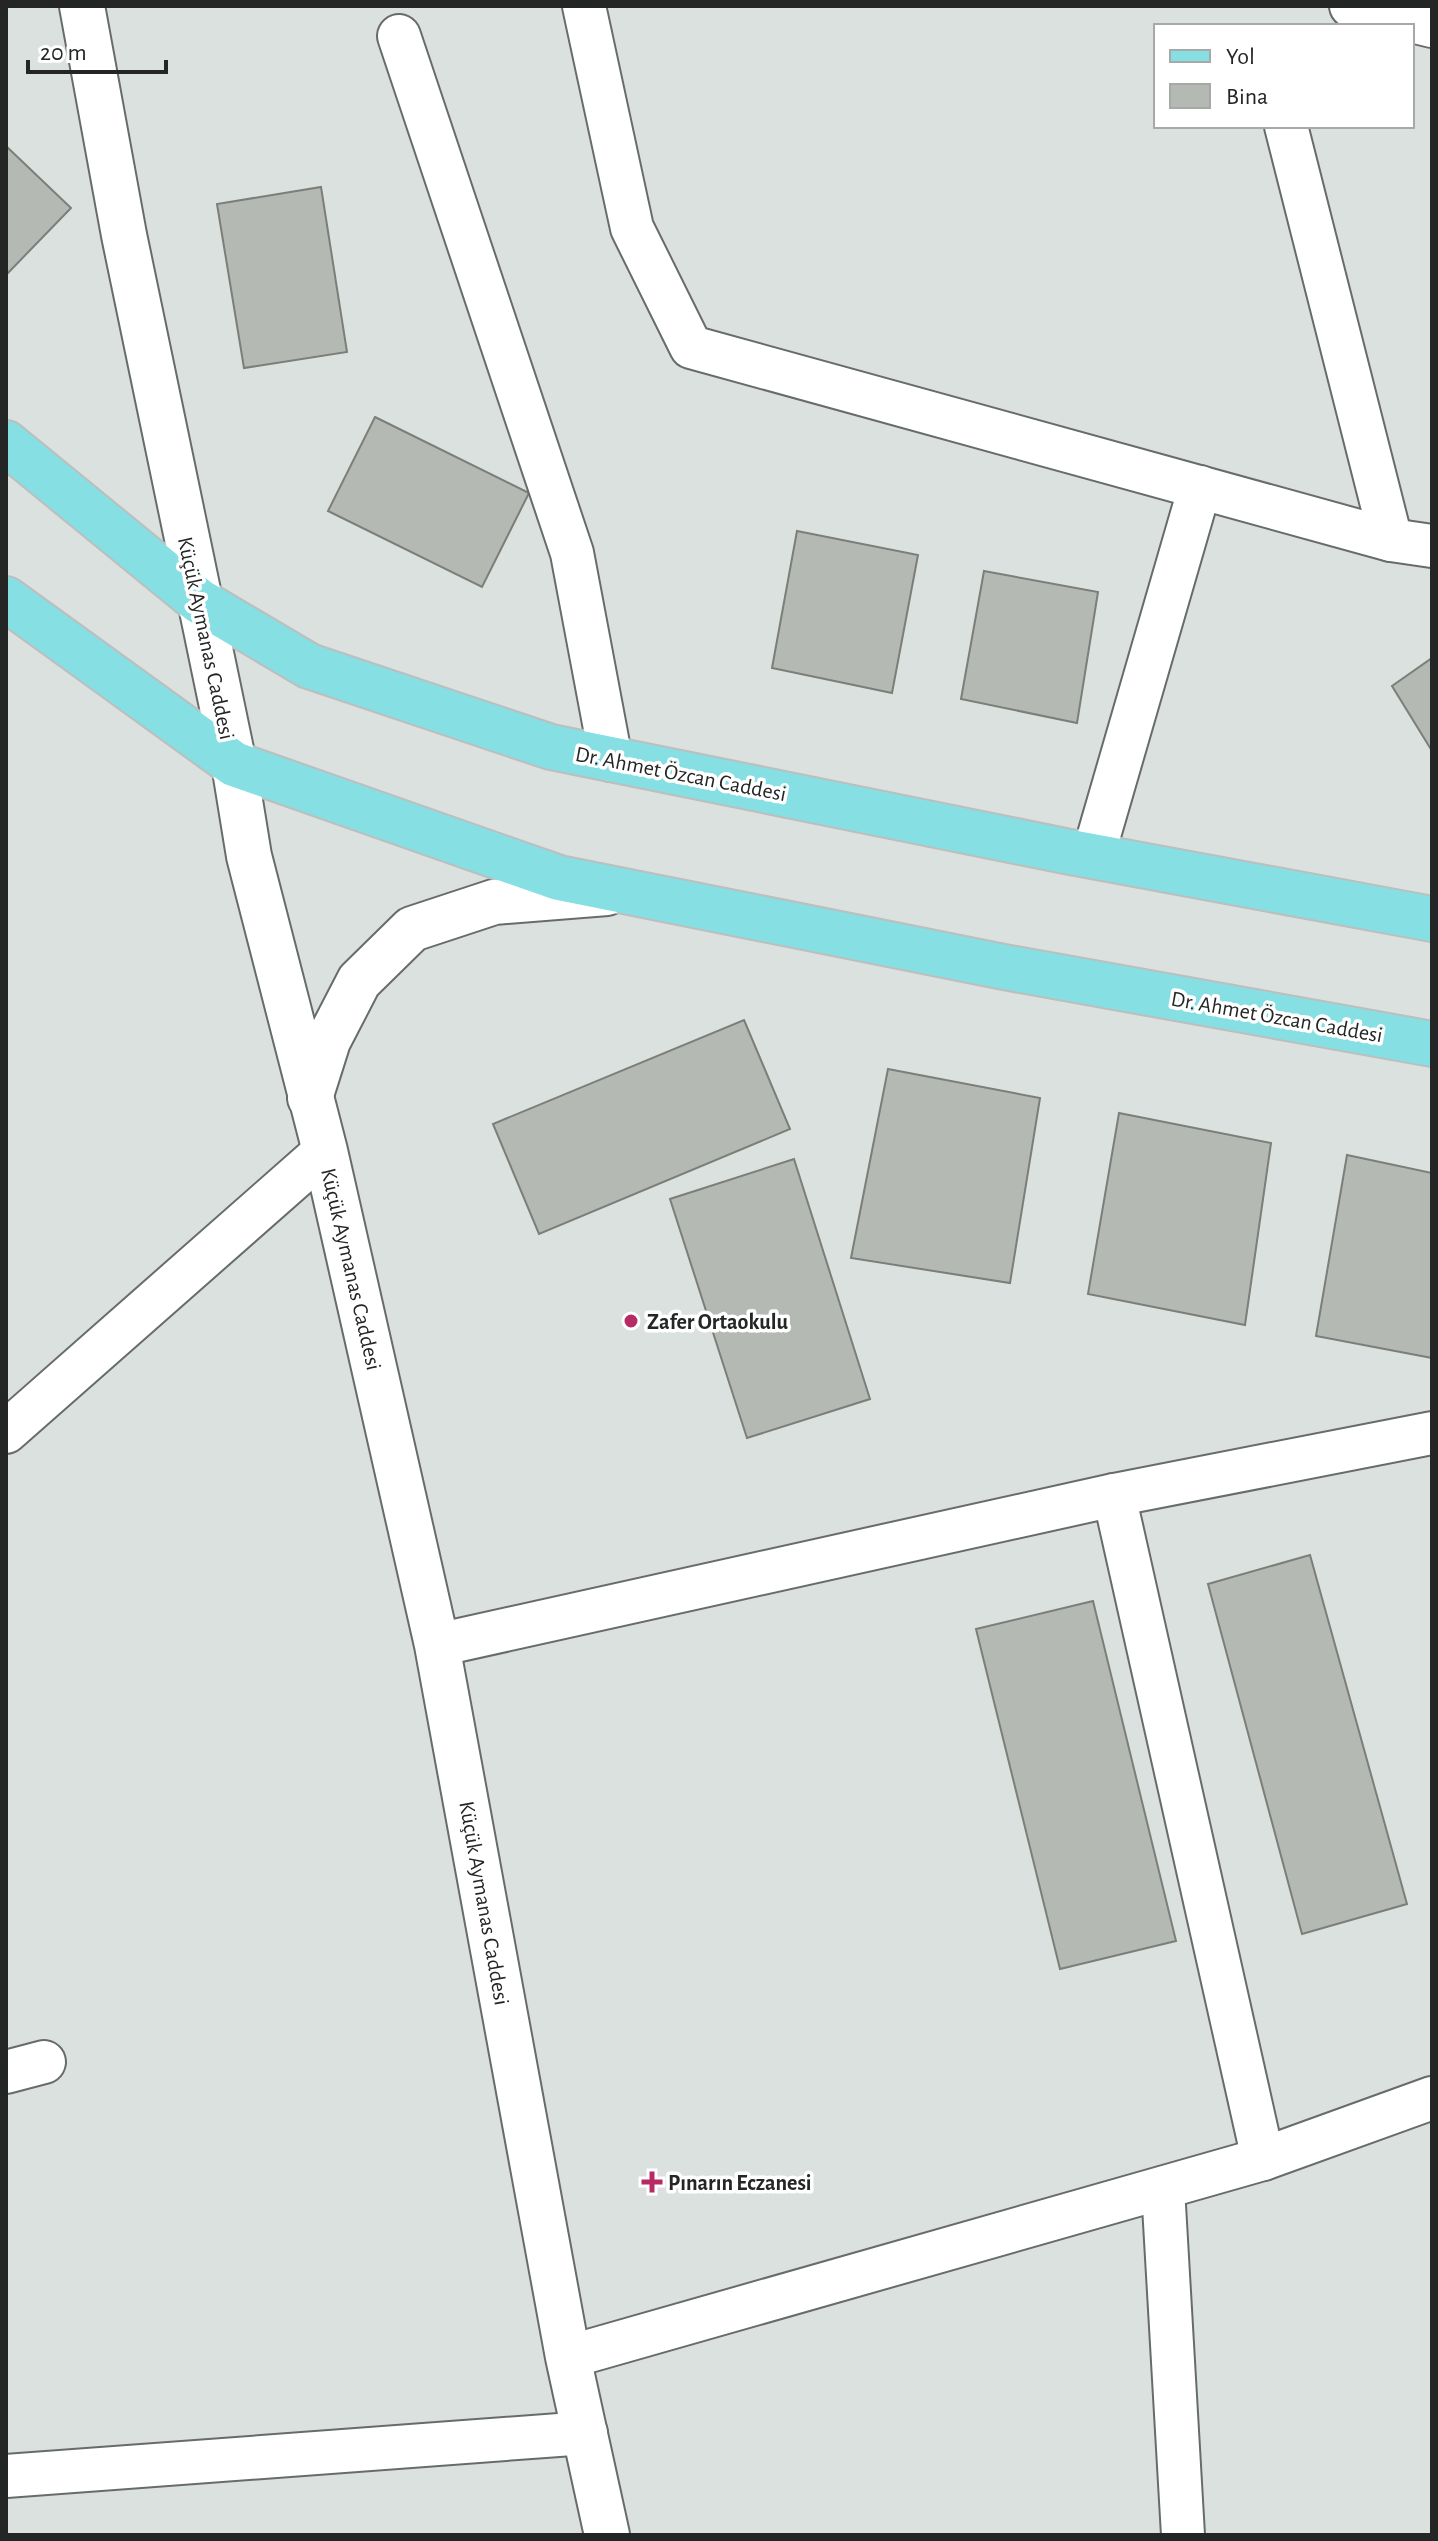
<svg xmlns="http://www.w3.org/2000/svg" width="1438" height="2541" font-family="'Alegreya Sans',sans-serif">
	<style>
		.building { fill: #b5b9b4; stroke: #7b7e79; stroke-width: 2 }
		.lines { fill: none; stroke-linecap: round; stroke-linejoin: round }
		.street-casing { stroke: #676c6a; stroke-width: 46 }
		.secondary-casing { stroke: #676c6a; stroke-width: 48 }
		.primary-casing { stroke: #bdbebe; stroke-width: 48 }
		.street { stroke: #fff; stroke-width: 42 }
		.secondary { stroke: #fff; stroke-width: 44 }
		.primary { stroke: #85dfe3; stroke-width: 44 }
		.poi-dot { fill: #b72b64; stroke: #fff; stroke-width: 3 }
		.labels { text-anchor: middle; stroke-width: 7; stroke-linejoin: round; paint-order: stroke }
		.street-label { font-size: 22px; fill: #242625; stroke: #fff }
		.poi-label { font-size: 22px; font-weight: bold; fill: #242625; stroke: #fff; text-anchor: start }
	</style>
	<rect width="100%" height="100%" fill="#dbe1de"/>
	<g class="building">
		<path d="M 6,146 L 71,208 L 6,275 Z"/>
		<path d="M 321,187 L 347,352 L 244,368 L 217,204 Z"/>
		<path d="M 375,417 L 529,493 L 482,587 L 328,511 Z"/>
		<path d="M 797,531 L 918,555 L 892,693 L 772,668 Z"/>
		<path d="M 984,571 L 1098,592 L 1077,723 L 961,699 Z"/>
		<path d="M 1432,658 L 1432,751 L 1392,686 Z"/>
		<path d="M 744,1020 L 790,1129 L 539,1234 L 493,1124 Z"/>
		<path d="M 888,1069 L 1040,1098 L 1010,1283 L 851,1258 Z"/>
		<path d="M 1119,1113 L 1271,1143 L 1245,1325 L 1088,1294 Z"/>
		<path d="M 1347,1155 L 1432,1173 L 1432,1358 L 1316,1336 Z"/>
		<path d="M 794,1159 L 870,1399 L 747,1438 L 670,1199 Z"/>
		<path d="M 1310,1555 L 1407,1904 L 1302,1934 L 1208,1584 Z"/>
		<path d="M 1093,1601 L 1176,1941 L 1060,1969 L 976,1629 Z"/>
	</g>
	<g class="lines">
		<g class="street-casing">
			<g id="street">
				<path d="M 584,6 L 632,228 L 691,347 L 1391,540 L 1432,546"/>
				<path d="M 1351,6 L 1432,26"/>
				<path d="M 399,36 L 572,553 L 611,760"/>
				<path d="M 1286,126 L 1391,540"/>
				<path d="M 1093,856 L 1200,487"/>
				<path d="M 6,1432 L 325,1151"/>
				<path d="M 1114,1495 L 1263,2159"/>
				<path d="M 437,1645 L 1114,1495 L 1432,1433"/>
				<path d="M 6,2072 L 44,2062"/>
				<path d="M 1163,2188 L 1183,2535"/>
				<path d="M 568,2357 L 1263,2159 L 1432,2098"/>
				<path d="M 6,2476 L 586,2433"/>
			</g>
		</g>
		<g class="secondary-casing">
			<g id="secondary">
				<path d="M 82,6 L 124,235 L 234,764 L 249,856 L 325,1151 L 437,1645 L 568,2357 L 607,2535"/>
				<path d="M 310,1098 L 328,1041 L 359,981 L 412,929 L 494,902 L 607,893"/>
			</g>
		</g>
		<g class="primary-casing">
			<g id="primary">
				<path d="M 6,443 L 199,601 L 309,666 L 551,747 L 1065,851 L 1432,919"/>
				<path d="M 6,599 L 234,764 L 559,878 L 1004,967 L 1432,1044"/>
			</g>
		</g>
		<use href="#street" class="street"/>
		<use href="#secondary" class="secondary"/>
		<use href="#primary" class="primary"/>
	</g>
	<g class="poi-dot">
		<circle cx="631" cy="1321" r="8"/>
		<path d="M648 2170h8v8h8v8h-8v8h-8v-8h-8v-8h8z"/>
	</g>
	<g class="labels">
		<g class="street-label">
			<text transform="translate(207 638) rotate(78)" y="8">Küçük Aymanas Caddesi</text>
			<text transform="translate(681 773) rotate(11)" y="8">Dr. Ahmet Özcan Caddesi</text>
			<text transform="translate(1277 1016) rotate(10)" y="8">Dr. Ahmet Özcan Caddesi</text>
			<text transform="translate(352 1269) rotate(77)" y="8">Küçük Aymanas Caddesi</text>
			<text transform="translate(485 1903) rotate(80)" y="8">Küçük Aymanas Caddesi</text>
		</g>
		<g class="poi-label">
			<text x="647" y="1329">Zafer Ortaokulu</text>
			<text x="668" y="2190">Pınarın Eczanesi</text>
		</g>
	</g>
	<rect width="1438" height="2541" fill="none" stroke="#242625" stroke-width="16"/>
	<rect x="1154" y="24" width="260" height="104" fill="#ffffff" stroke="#a7a8a8" stroke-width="2"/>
	<rect x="1170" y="50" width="40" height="12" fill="#85dfe3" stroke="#a7a8a8" stroke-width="2"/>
	<text x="1226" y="64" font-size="24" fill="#242625">Yol</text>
	<rect x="1170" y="84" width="40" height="24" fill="#b5b9b4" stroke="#a7a8a8" stroke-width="2"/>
	<text x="1226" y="104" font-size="24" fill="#242625">Bina</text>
	<path d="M28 60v12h138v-12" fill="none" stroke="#242625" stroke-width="4"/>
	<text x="40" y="60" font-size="24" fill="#242625" stroke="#ffffff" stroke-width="6" paint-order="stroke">20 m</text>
</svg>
